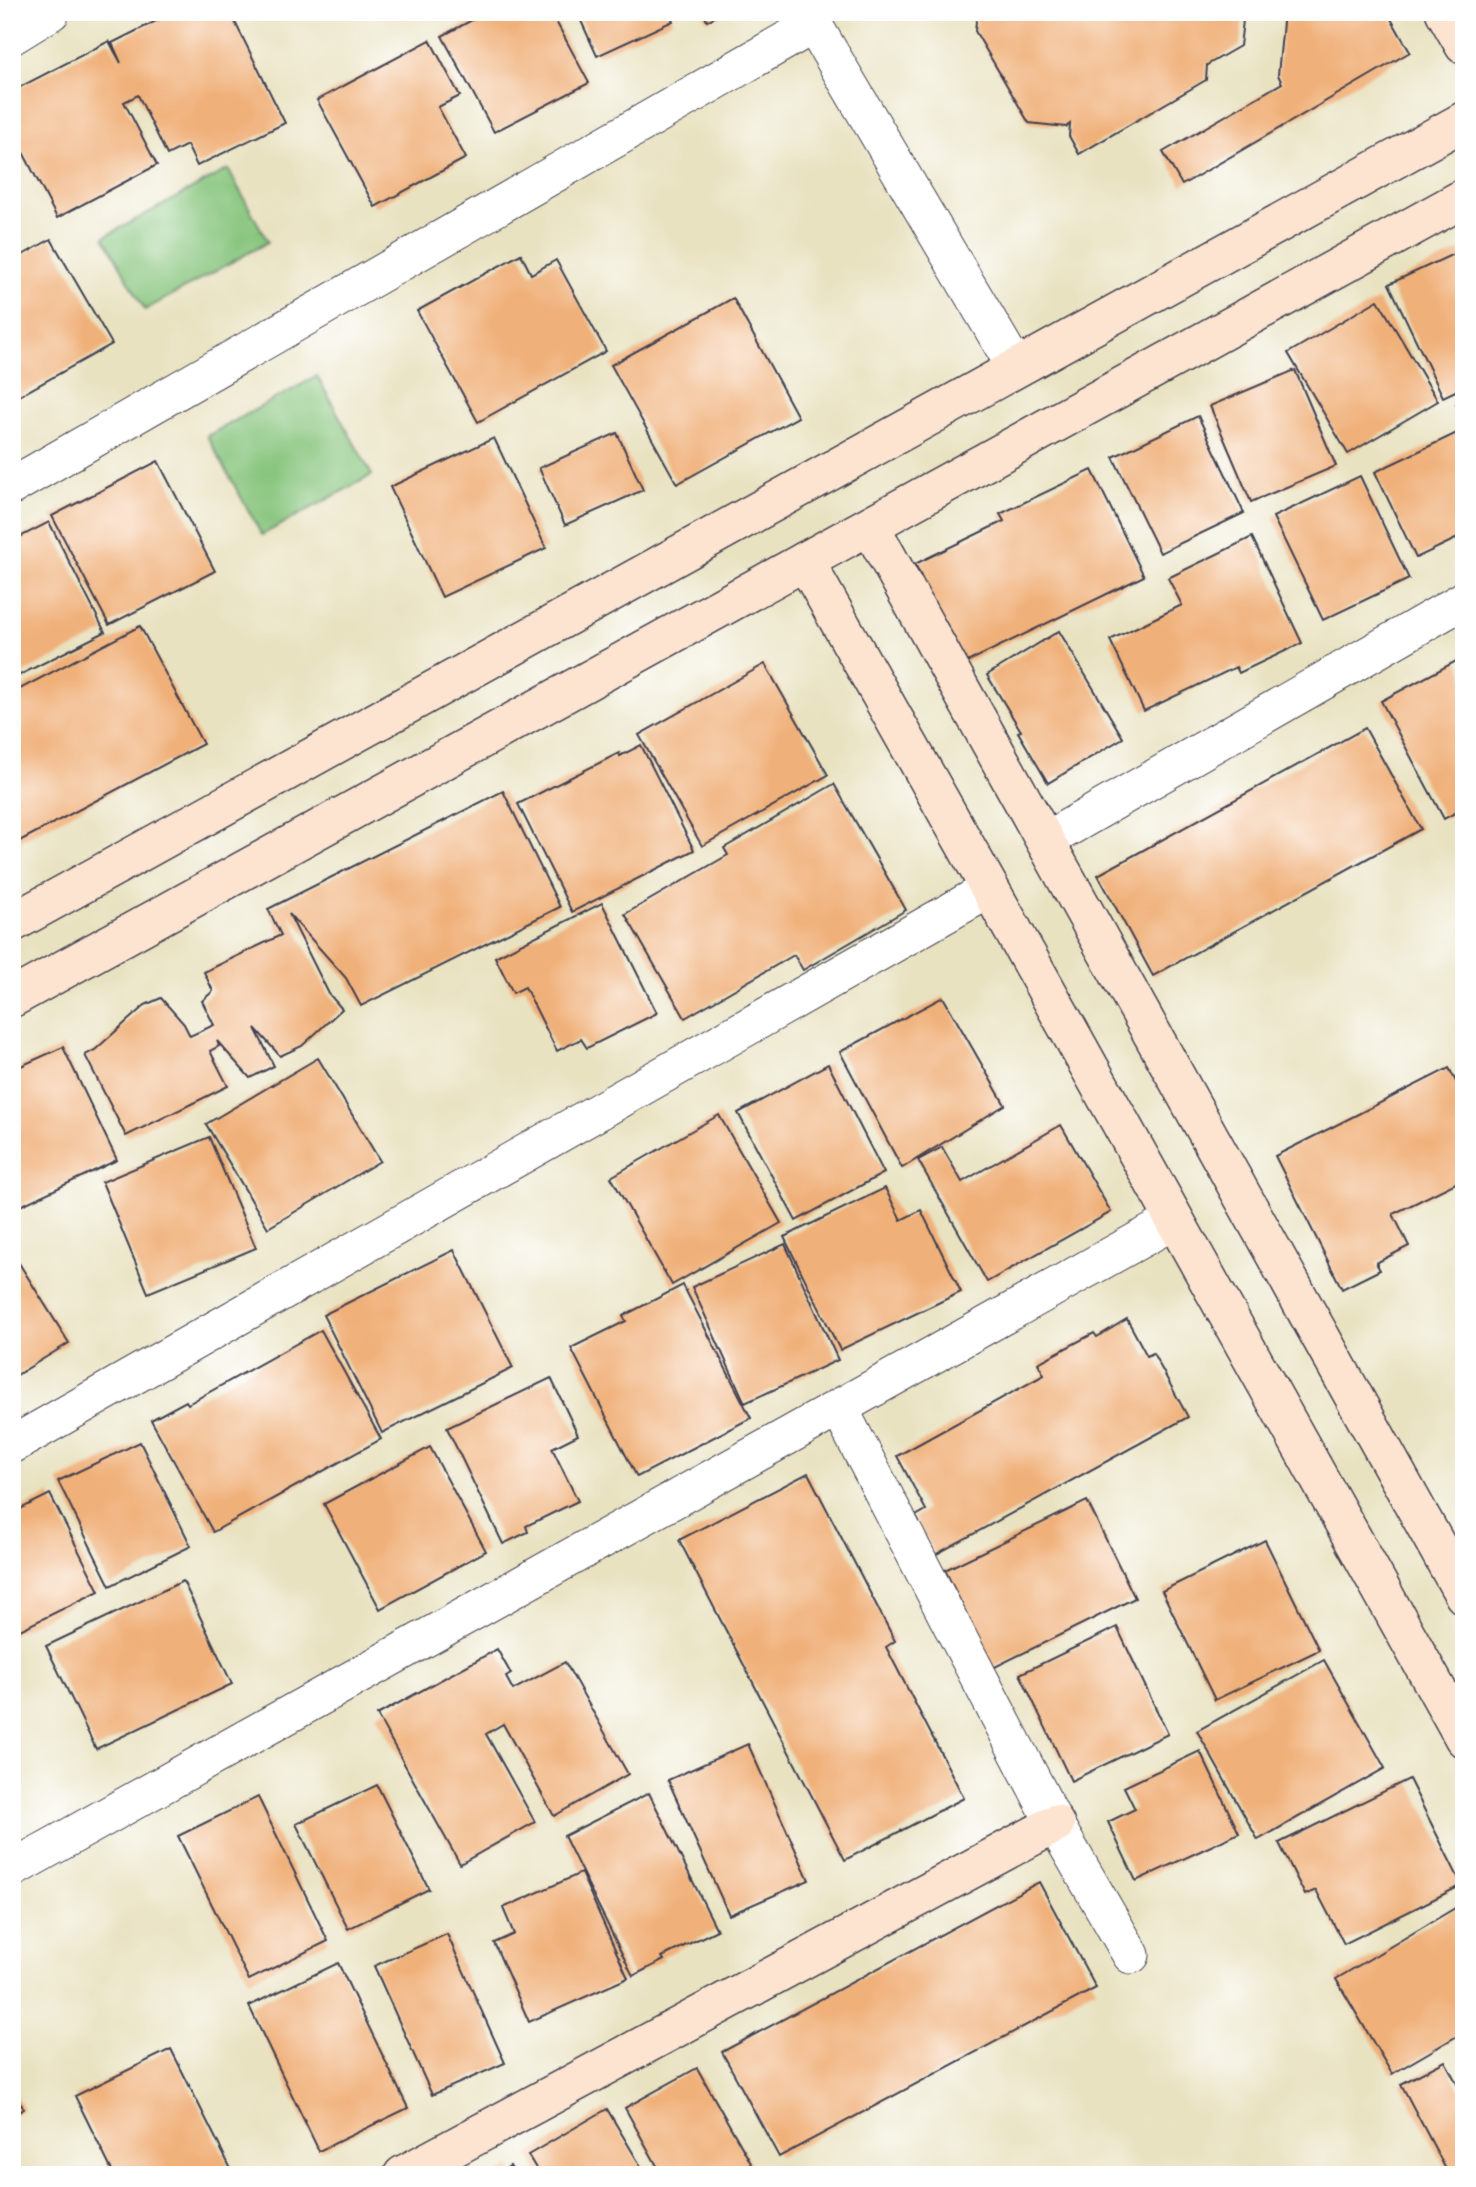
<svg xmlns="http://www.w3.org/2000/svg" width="1476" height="2187" font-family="Caveat,sans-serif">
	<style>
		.green { fill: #86c47b; stroke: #54735b; stroke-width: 2 }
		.building { fill: #f0b079 }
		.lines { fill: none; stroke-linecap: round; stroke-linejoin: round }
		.street-casing { stroke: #403f4f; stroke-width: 39 }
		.secondary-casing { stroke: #403f4f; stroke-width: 41 }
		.street { stroke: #fff; stroke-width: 37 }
		.secondary { stroke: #fde4d0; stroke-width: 38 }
	</style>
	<rect width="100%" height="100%" fill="#fff"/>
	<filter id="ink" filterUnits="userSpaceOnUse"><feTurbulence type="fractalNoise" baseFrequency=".0143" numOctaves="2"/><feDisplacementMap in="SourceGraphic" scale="14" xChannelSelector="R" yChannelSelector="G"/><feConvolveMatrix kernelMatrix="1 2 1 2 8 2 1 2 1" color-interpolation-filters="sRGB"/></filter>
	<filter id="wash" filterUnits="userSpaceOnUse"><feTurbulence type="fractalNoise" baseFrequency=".00686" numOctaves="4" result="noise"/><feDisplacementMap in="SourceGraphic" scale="28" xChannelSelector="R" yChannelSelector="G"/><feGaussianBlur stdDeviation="1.57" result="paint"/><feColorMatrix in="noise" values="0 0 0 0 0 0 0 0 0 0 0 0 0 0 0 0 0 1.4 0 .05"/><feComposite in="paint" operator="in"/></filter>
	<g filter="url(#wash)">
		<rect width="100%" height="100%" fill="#e9e2c1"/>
		<g class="green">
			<path d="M 228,169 L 268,242 L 145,310 L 104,237 Z"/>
			<path d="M 317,376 L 372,475 L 262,535 L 207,436 Z"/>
		</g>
		<g id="blocks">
			<g class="building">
				<path d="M 174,12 L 230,12 L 285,123 L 197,166 L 187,145 L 167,155 L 138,95 L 124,102 L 157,165 L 57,218 L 12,131 L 12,91 L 109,41 L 121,63 L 112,43 Z"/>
				<path d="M 487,12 L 551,12 L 589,83 L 494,132 L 442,36 Z"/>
				<path d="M 577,12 L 669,12 L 673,21 L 597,56 Z"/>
				<path d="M 703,12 L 724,12 L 707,21 Z"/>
				<path d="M 977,12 L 1244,12 L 1240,46 L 1207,65 L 1206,80 L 1079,154 L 1069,136 L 1070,124 L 1066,127 L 1029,123 L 975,31 Z"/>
				<path d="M 1284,12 L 1387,12 L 1410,52 L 1182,185 L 1163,152 L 1282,83 L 1278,75 Z"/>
				<path d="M 430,40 L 460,96 L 438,107 L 466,158 L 375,207 L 317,100 Z"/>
				<path d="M 51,239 L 112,344 L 12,400 L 12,261 Z"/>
				<path d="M 1464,249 L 1464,387 L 1443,397 L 1389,284 Z"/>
				<path d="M 521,254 L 531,274 L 556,260 L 606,351 L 478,422 L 417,311 Z"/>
				<path d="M 733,298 L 798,417 L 677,484 L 611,365 Z"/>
				<path d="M 1378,300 L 1438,401 L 1348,454 L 1288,353 Z"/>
				<path d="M 1295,370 L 1336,466 L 1251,502 L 1210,406 Z"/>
				<path d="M 1464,400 L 1464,421 L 1456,404 Z"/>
				<path d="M 1198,416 L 1244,513 L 1160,553 L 1113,457 Z"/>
				<path d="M 1461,431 L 1464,436 L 1464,535 L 1416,558 L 1375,472 Z"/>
				<path d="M 617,433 L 643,490 L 565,525 L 539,468 Z"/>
				<path d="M 494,438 L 546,548 L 442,597 L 390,487 Z"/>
				<path d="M 158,461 L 215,571 L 109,625 L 52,516 Z"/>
				<path d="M 1092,470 L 1144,576 L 963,664 L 915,564 L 1004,521 L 1000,514 Z"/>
				<path d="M 1360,476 L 1409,579 L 1323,620 L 1273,517 Z"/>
				<path d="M 49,522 L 105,632 L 14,678 L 12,674 L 12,541 Z"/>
				<path d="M 1252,537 L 1302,643 L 1239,673 L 1236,667 L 1144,711 L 1110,640 L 1182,605 L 1168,578 Z"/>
				<path d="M 140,626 L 203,744 L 12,845 L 12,693 Z"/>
				<path d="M 1059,631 L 1123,738 L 1048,783 L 1018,732 L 1021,731 L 987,675 Z"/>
				<path d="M 1458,660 L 1464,671 L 1464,808 L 1444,819 L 1381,701 Z"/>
				<path d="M 765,664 L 828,775 L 702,846 L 639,735 Z"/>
				<path d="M 1365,728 L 1421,829 L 1153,976 L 1098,875 Z"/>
				<path d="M 641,745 L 694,850 L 572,912 L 518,804 L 619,753 L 620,756 Z"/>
				<path d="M 834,784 L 906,910 L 803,970 L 794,955 L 685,1018 L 625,914 L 728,855 L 724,848 Z"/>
				<path d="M 503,791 L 560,907 L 361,1006 L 346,978 L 289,914 L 329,994 L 342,1009 L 302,1046 L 280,1056 L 255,1028 L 274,1066 L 250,1078 L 217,1041 L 219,1046 L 210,1051 L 228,1086 L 126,1136 L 85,1055 L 95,1050 L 145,1005 L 161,998 L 184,1024 L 190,1036 L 214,1025 L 202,1001 L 213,991 L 204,972 L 281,935 L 268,909 Z"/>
				<path d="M 602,903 L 657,1013 L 587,1048 L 581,1039 L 557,1051 L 525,987 L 513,993 L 495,957 Z"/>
				<path d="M 943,997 L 1005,1105 L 902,1168 L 840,1052 Z"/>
				<path d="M 63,1047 L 117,1160 L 12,1210 L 12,1070 Z"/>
				<path d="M 318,1058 L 380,1161 L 268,1228 L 206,1124 Z"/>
				<path d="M 828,1064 L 884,1173 L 796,1221 L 738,1113 Z"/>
				<path d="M 1449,1068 L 1464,1097 L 1464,1179 L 1393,1214 L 1409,1246 L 1376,1263 L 1380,1270 L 1342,1289 L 1275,1156 Z"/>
				<path d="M 719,1115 L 781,1223 L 672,1285 L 611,1177 Z"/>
				<path d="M 1061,1125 L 1111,1212 L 987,1282 L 918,1160 L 942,1147 L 962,1182 Z"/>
				<path d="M 209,1137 L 256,1248 L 148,1293 L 102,1182 Z"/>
				<path d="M 885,1188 L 901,1220 L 921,1210 L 961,1292 L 840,1350 L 784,1237 Z"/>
				<path d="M 785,1244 L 838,1360 L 745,1403 L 692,1287 Z"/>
				<path d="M 454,1250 L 513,1368 L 382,1433 L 323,1315 Z"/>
				<path d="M 12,1252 L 69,1343 L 12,1378 Z"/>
				<path d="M 683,1285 L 751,1418 L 637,1477 L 571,1348 L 626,1321 L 623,1316 Z"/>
				<path d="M 1127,1319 L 1147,1356 L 1153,1353 L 1188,1417 L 935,1555 L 914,1517 L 926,1510 L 897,1456 L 1044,1375 L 1038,1363 L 1094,1333 L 1097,1337 Z"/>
				<path d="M 321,1330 L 381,1439 L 213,1532 L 151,1420 L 186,1401 L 188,1404 Z"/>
				<path d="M 551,1378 L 578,1435 L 552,1448 L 578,1501 L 526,1526 L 528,1532 L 503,1544 L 447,1428 Z"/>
				<path d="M 140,1442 L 191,1546 L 110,1586 L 58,1481 Z"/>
				<path d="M 430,1447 L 486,1551 L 380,1609 L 324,1504 Z"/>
				<path d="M 808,1473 L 895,1641 L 886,1647 L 964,1798 L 845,1860 L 679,1540 Z"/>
				<path d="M 50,1494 L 99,1591 L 12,1634 L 12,1513 Z"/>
				<path d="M 1087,1501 L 1135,1598 L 993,1668 L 945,1570 Z"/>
				<path d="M 1265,1540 L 1319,1650 L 1215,1700 L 1162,1591 Z"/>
				<path d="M 183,1581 L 232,1684 L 96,1749 L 46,1646 Z"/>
				<path d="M 1117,1627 L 1168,1734 L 1071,1781 L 1020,1674 Z"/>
				<path d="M 497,1649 L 511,1674 L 506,1677 L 513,1690 L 565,1662 L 628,1774 L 554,1816 L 503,1724 L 486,1734 L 535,1822 L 460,1864 L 377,1715 Z"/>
				<path d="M 1324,1660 L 1385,1768 L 1258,1840 L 1197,1731 Z"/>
				<path d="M 748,1744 L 809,1880 L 729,1915 L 668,1780 Z"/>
				<path d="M 1200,1751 L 1239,1833 L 1136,1881 L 1108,1822 L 1135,1809 L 1124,1787 Z"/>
				<path d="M 1409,1779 L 1462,1885 L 1344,1944 L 1316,1890 L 1305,1895 L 1279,1843 Z"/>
				<path d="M 377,1785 L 429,1889 L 348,1929 L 296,1824 Z"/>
				<path d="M 649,1793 L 717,1930 L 662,1957 L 664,1960 L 633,1976 L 564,1836 Z"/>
				<path d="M 258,1797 L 328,1941 L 249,1980 L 178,1836 Z"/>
				<path d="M 581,1873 L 628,1978 L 529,2022 L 494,1943 L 514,1934 L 503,1908 Z"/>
				<path d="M 1039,1882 L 1096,1988 L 779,2157 L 722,2052 Z"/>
				<path d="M 1455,1908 L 1464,1923 L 1464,2032 L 1392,2074 L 1336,1979 Z"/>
				<path d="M 447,1934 L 505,2063 L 432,2095 L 374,1966 Z"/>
				<path d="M 338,1963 L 408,2108 L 319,2151 L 249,2006 Z"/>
				<path d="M 171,2049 L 234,2175 L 114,2175 L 75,2096 Z"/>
				<path d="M 1445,2061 L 1464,2097 L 1464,2175 L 1449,2175 L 1401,2084 Z"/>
				<path d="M 697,2068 L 756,2172 L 751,2175 L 662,2175 L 625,2108 Z"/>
				<path d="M 12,2088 L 24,2109 L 12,2116 Z"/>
				<path d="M 607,2109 L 646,2175 L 540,2175 L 528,2155 Z"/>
				<path d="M 510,2166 L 515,2175 L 496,2175 Z"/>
			</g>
		</g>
	</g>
	<g filter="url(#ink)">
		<use href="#blocks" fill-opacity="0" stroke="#403f4f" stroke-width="2"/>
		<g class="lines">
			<g class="street-casing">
				<g id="street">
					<path d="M 806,12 L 1016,368"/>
					<path d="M 12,36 L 51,12"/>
					<path d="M 12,486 L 813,25"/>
					<path d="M 1045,841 L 1464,600"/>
					<path d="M 839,1408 L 1055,1824 L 1131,1955"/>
					<path d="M 12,1445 L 990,889"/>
					<path d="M 12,1869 L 1175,1220"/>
				</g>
			</g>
			<g class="secondary-casing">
				<g id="secondary">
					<path d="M 1445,12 L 1464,45"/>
					<path d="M 870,526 L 1464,1595"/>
					<path d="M 805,561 L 990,889 L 1464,1738"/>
					<path d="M 12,923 L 1464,121"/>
					<path d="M 12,998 L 1464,198"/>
					<path d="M 403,2175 L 1055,1824"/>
				</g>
			</g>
			<use href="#street" class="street"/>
			<use href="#secondary" class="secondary"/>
		</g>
	</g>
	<rect width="1476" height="2187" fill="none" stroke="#fff" stroke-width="42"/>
</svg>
